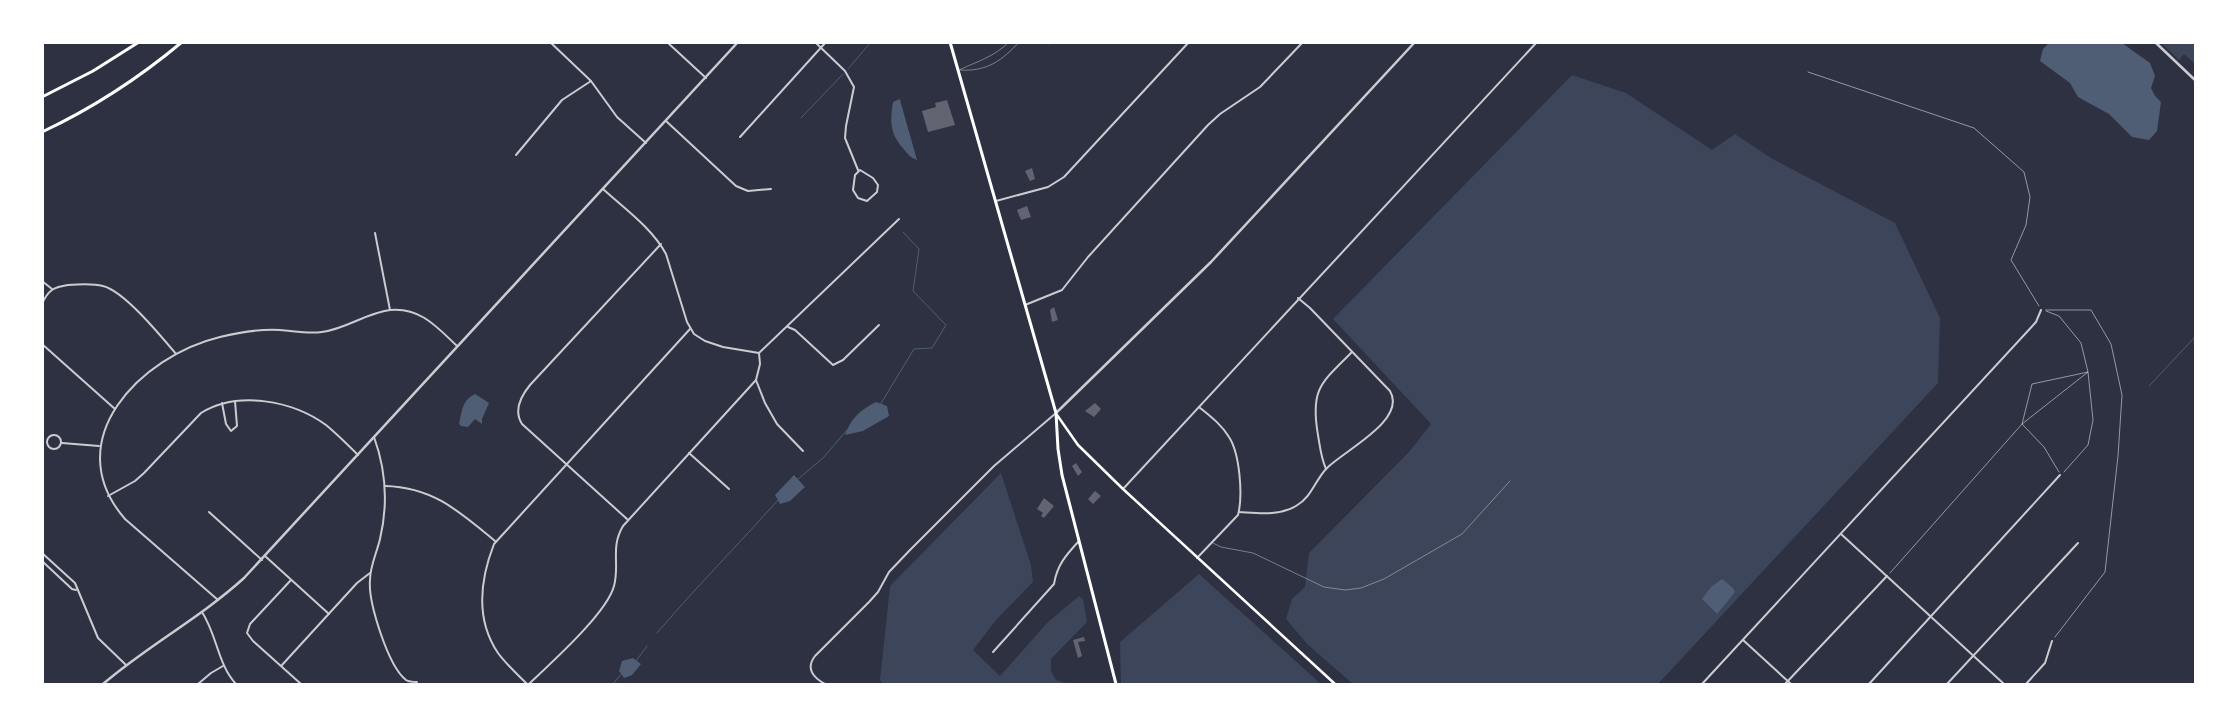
<svg xmlns="http://www.w3.org/2000/svg" width="2238" height="727" font-family="'IBM Plex Sans',sans-serif">
	<style>
		.green { fill: #3c4559 }
		.water { fill: #4f5d75 }
		.lines { fill: none; stroke-linecap: round; stroke-linejoin: round }
		.stream { stroke: #4f5d75; stroke-width: 1 }
		.building { fill: #626471 }
		.path { stroke: #fff; stroke-width: 0.5 }
		.service { stroke: #caccd0; stroke-width: 0.5 }
		.minor { stroke: #caccd0; stroke-width: 2 }
		.tertiary { stroke: #caccd0; stroke-width: 2.5 }
		.primary { stroke: #fff; stroke-width: 2.5 }
		.trunk { stroke: #fff; stroke-width: 3 }
		.motorway { stroke: #fff; stroke-width: 3 }
	</style>
	<rect width="100%" height="100%" fill="#2d3142"/>
	<g class="green">
		<path d="M 2161,43 L 2195,43 L 2195,64 L 2184,54 L 2179,60 Z"/>
		<path d="M 1572,75 L 1626,93 L 1712,150 L 1735,134 L 1771,158 L 1895,223 L 1940,318 L 1938,383 L 1658,684 L 1353,684 L 1308,645 L 1286,619 L 1292,599 L 1305,587 L 1309,553 L 1409,452 L 1431,424 L 1333,319 Z"/>
		<path d="M 1001,473 L 1031,565 L 1033,582 L 997,619 L 973,650 L 1000,676 L 1047,623 L 1079,596 L 1083,599 L 1087,622 L 1051,659 L 1051,671 L 1056,680 L 1068,684 L 883,684 L 880,680 L 890,586 Z"/>
		<path d="M 1199,574 L 1321,684 L 1121,684 L 1120,642 Z"/>
	</g>
	<g class="water">
		<path d="M 2050,42 L 2122,43 L 2150,63 L 2155,76 L 2151,88 L 2155,96 L 2161,102 L 2157,131 L 2149,140 L 2132,137 L 2109,114 L 2078,97 L 2070,83 L 2040,61 L 2043,49 Z"/>
		<path d="M 900,99 L 900,100 L 917,160 C 910,158 907,153 902,147 C 890,133 890,121 893,102 Z"/>
		<path d="M 475,394 L 489,403 L 482,419 L 482,424 L 475,419 L 468,427 L 461,426 L 459,424 C 462,411 462,400 475,394 Z"/>
		<path d="M 876,402 L 887,406 L 889,416 L 863,431 L 845,435 C 851,418 860,410 876,402 Z"/>
		<path d="M 794,475 L 805,487 L 790,501 L 780,504 L 775,495 Z"/>
		<path d="M 1722,579 L 1733,588 L 1735,592 L 1717,614 L 1702,599 L 1711,587 Z"/>
		<path d="M 633,658 L 641,664 L 632,675 L 624,678 L 619,671 L 622,661 Z"/>
	</g>
	<g class="lines">
		<g class="stream">
			<path d="M 848,69 L 871,42"/>
			<path d="M 801,118 L 843,74"/>
			<path d="M 2149,386 L 2196,336"/>
			<path d="M 880,405 L 914,349 L 932,348 L 946,325 L 913,291 L 919,249 L 903,232"/>
			<path d="M 797,480 L 823,458 L 847,430"/>
			<path d="M 657,633 C 696,587 739,544 779,499"/>
			<path d="M 636,661 L 647,646"/>
			<path d="M 613,684 L 622,673"/>
		</g>
	</g>
	<g class="building">
		<path d="M 947,100 L 955,125 L 928,132 L 922,111 L 936,107 L 935,103 Z"/>
		<path d="M 1032,168 L 1035,179 L 1030,181 L 1025,171 Z"/>
		<path d="M 1027,206 L 1031,217 L 1021,220 L 1017,210 Z"/>
		<path d="M 1054,307 L 1058,320 L 1052,322 L 1050,310 Z"/>
		<path d="M 1095,403 L 1101,409 L 1094,417 L 1085,411 Z"/>
		<path d="M 1076,463 L 1082,472 L 1078,476 L 1072,466 Z"/>
		<path d="M 1095,491 L 1101,496 L 1093,504 L 1088,499 Z"/>
		<path d="M 1044,498 L 1054,506 L 1044,518 L 1041,516 L 1043,513 L 1037,509 Z"/>
		<path d="M 1084,637 L 1085,641 L 1078,642 L 1082,656 L 1078,658 L 1073,640 Z"/>
	</g>
	<g class="lines">
		<g class="path">
			<path d="M 1808,72 L 1974,128 L 2024,172 L 2030,197 L 2026,225 L 2011,260 L 2039,306"/>
			<path d="M 2046,310 L 2091,310 L 2111,344 L 2122,395 L 2118,456 L 2105,572 L 2055,637"/>
			<path d="M 2046,311 L 2059,316 L 2081,343 L 2088,372 L 2093,420 L 2088,445 L 2064,472"/>
			<path d="M 1890,573 L 2022,424 L 2088,372 L 2032,384 L 2022,424 L 2044,447 L 2059,472"/>
		</g>
		<g class="service">
			<path d="M 1046,42 L 1048,44"/>
			<path d="M 959,70 C 978,61 994,57 1009,42"/>
			<path d="M 960,70 C 986,72 1002,61 1019,42"/>
			<path d="M 1213,543 L 1221,547 L 1253,553 L 1324,587 L 1345,590 L 1361,588 L 1384,579 L 1462,534 L 1510,481"/>
		</g>
		<g class="minor">
			<path d="M 550,42 L 591,81 L 617,117 L 646,143"/>
			<path d="M 667,42 L 706,78"/>
			<path d="M 815,42 L 845,71 L 854,87 L 846,126 L 845,138 L 858,170"/>
			<path d="M 666,121 L 736,186 L 748,191 L 771,189"/>
			<path d="M 740,137 L 826,42"/>
			<path d="M 516,155 L 562,100 L 591,81"/>
			<path d="M 860,170 L 873,178 L 878,185 L 877,192 L 867,201 L 858,198 L 853,190 L 855,175 Z"/>
			<path d="M 603,189 C 625,209 652,228 666,254 L 687,322 L 694,334 L 705,341 L 723,347 L 759,353"/>
			<path d="M 996,201 L 1048,187 L 1064,177 L 1189,42"/>
			<path d="M 375,233 L 390,310"/>
			<path d="M 42,281 L 52,289"/>
			<path d="M 42,304 C 48,290 54,287 68,285 C 79,284 92,283 103,286 C 124,291 161,336 176,354"/>
			<path d="M 1025,305 L 1062,290 L 1088,257 L 1208,125 L 1220,114 L 1260,87 L 1303,42"/>
			<path d="M 788,327 L 795,330 L 833,365 L 843,360 L 879,325"/>
			<path d="M 42,344 L 115,409"/>
			<path d="M 759,353 L 899,219"/>
			<path d="M 759,353 L 760,364 L 756,380 L 765,403 L 777,424 L 803,451"/>
			<path d="M 222,403 L 226,424 L 231,431 L 237,426 L 235,401"/>
			<circle cx="54" cy="442" r="7"/>
			<path d="M 374,437 C 386,470 388,505 380,539 C 377,552 370,566 370,580 C 368,602 388,666 406,680 C 409,682 413,682 417,682"/>
			<path d="M 62,443 L 99,446"/>
			<path d="M 689,453 L 729,489"/>
			<path d="M 1326,469 C 1321,458 1320,447 1318,435 C 1310,389 1321,383 1352,352"/>
			<path d="M 385,486 C 433,487 460,512 495,541"/>
			<path d="M 1123,489 L 1537,42"/>
			<path d="M 108,496 L 135,481 L 144,473 L 201,413 C 238,390 293,401 326,425 C 337,434 348,445 358,455"/>
			<path d="M 209,512 L 262,560"/>
			<path d="M 1239,512 C 1258,513 1279,516 1296,506 C 1312,497 1315,480 1327,468 C 1345,450 1407,420 1390,391 L 1310,308 L 1298,298"/>
			<path d="M 627,519 L 522,424 C 513,410 521,396 530,385 L 661,244"/>
			<path d="M 1841,534 L 2004,684"/>
			<path d="M 42,553 L 75,583 L 98,638 L 126,665"/>
			<path d="M 265,556 L 329,614"/>
			<path d="M 1197,558 L 1238,515 C 1243,496 1240,454 1229,437 C 1222,425 1210,416 1199,407"/>
			<path d="M 42,561 L 72,589 L 76,590"/>
			<path d="M 291,580 L 250,624 L 247,633 L 253,641 L 301,684"/>
			<path d="M 218,600 L 125,519 C 57,440 141,356 220,337 C 240,332 260,329 280,330 C 294,331 308,334 322,332 C 346,329 366,313 390,310 C 420,307 437,327 457,346"/>
			<path d="M 202,612 C 217,635 218,665 236,684"/>
			<path d="M 1743,640 L 1791,684"/>
			<path d="M 993,652 L 1054,584 C 1057,565 1066,555 1079,541"/>
			<path d="M 282,665 L 357,583 L 370,573"/>
			<path d="M 198,684 L 211,673 L 223,666"/>
			<path d="M 527,684 C 517,674 506,664 498,653 C 475,619 480,580 494,544 L 690,329"/>
			<path d="M 529,684 C 551,663 607,613 614,586 C 620,564 610,548 623,526 L 756,380"/>
			<path d="M 825,684 C 814,678 805,669 815,656 L 869,602 L 878,592 L 889,572 L 910,550 L 994,466 L 1056,413"/>
			<path d="M 1702,684 L 2036,322 L 2041,310"/>
			<path d="M 1785,684 L 1887,576"/>
			<path d="M 1869,684 L 2060,475"/>
			<path d="M 1947,684 L 2078,543"/>
			<path d="M 2026,684 L 2045,663 L 2052,641"/>
		</g>
		<g class="tertiary">
			<path d="M 2155,42 L 2196,81"/>
			<path d="M 1056,413 L 1211,262 L 1415,42"/>
			<path d="M 103,684 C 147,646 200,618 244,578 L 738,42"/>
		</g>
		<path class="primary" d="M 1057,415 L 1078,445 L 1123,489 L 1335,684"/>
		<path class="trunk" d="M 950,42 L 1056,413 L 1058,449 L 1062,475 L 1116,684"/>
		<g class="motorway">
			<path d="M 42,97 L 93,71 L 139,42"/>
			<path d="M 42,132 C 93,108 139,78 182,42"/>
		</g>
	</g>
	<rect width="2238" height="727" fill="none" stroke="#ffffff" stroke-width="88"/>
</svg>
